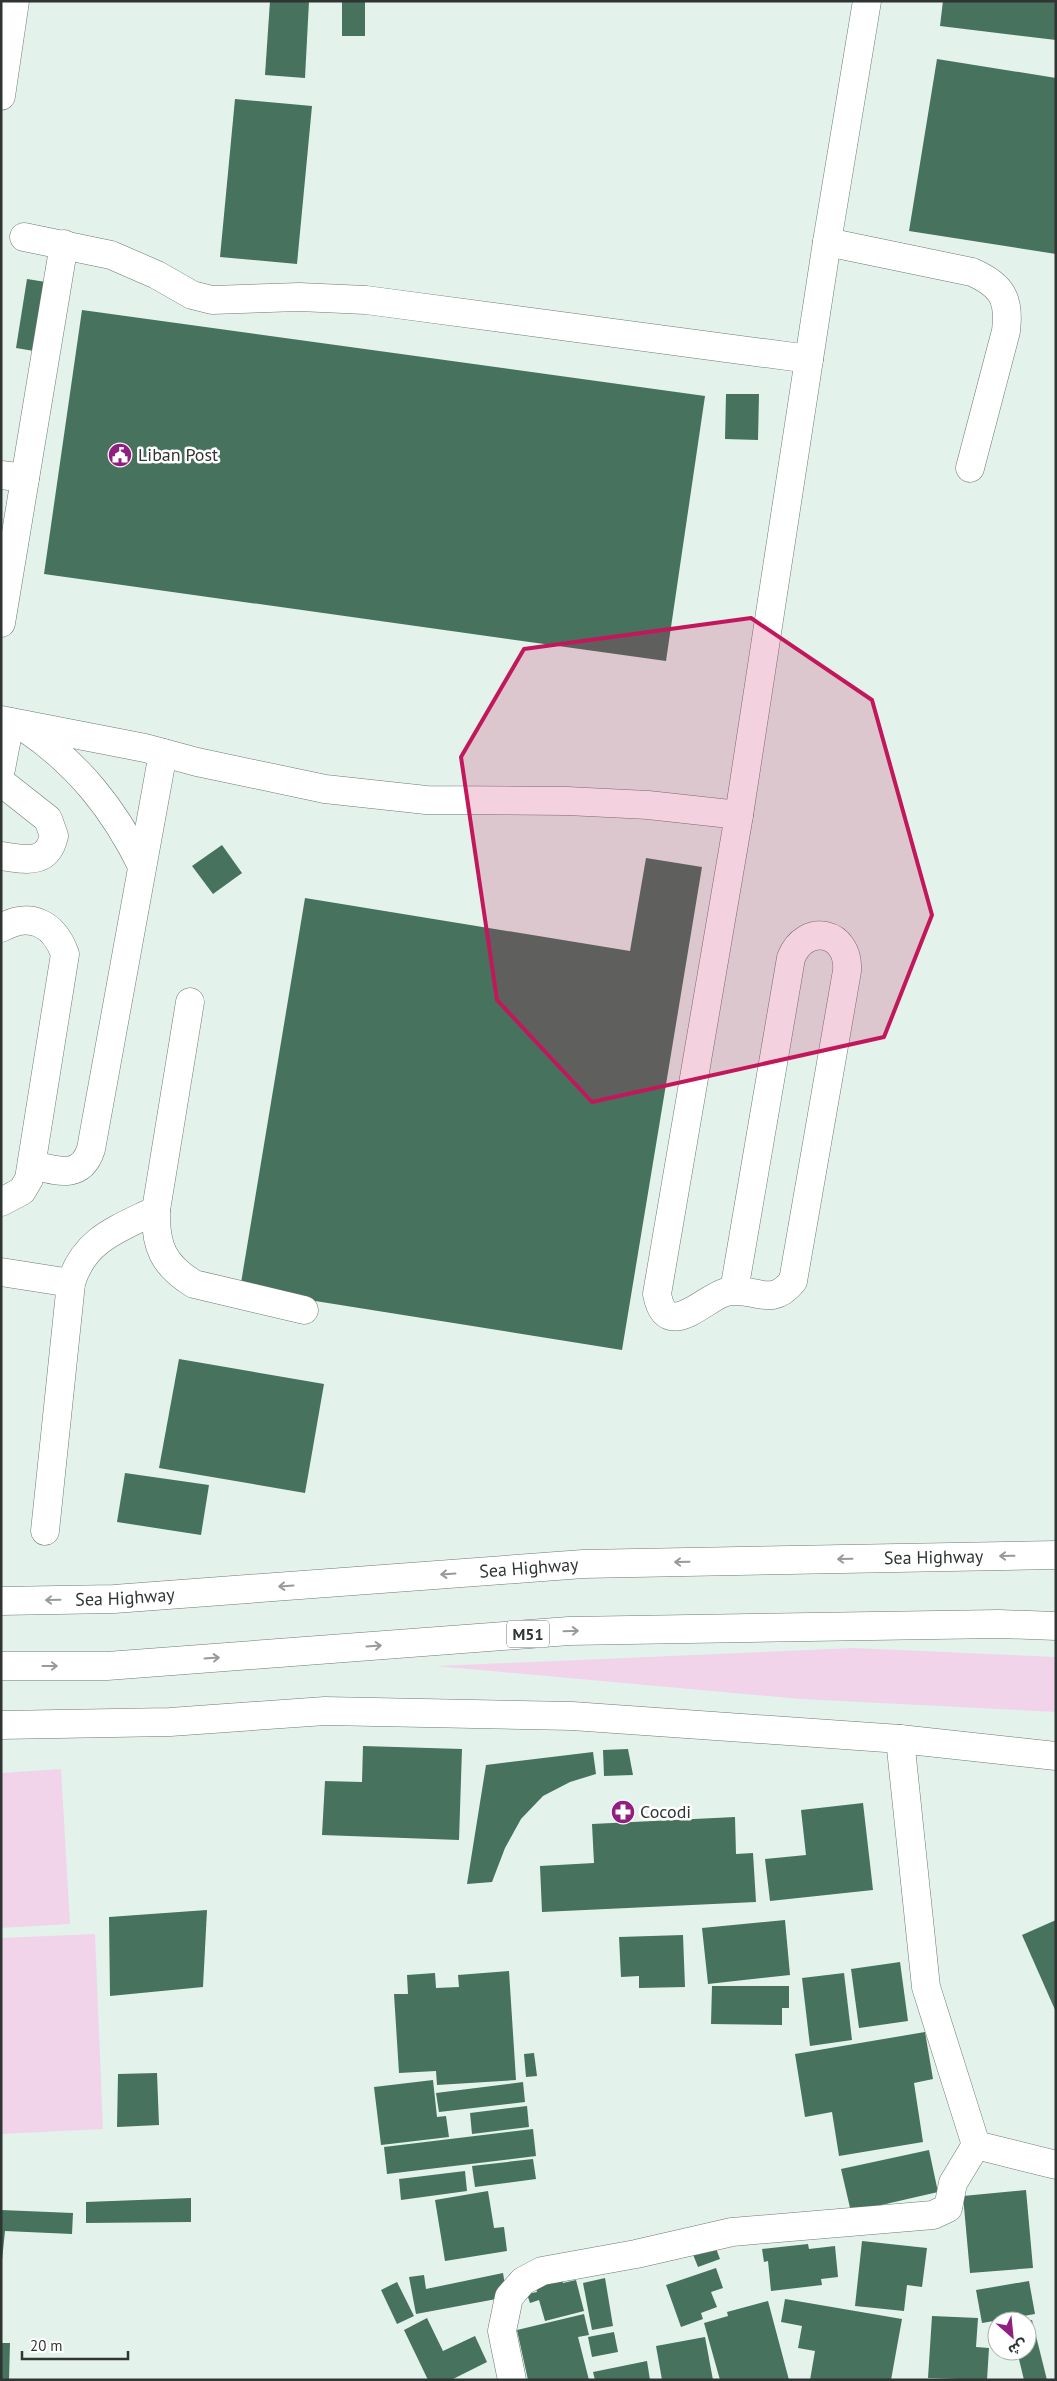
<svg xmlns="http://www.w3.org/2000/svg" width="1057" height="2381" font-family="'PT Sans','Noto Sans Arabic',sans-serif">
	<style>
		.green { fill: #f1d4e9 }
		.building { fill: #46725e }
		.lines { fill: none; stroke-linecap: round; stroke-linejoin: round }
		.minor-casing { stroke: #6c7b74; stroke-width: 29 }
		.highway-casing { stroke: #6c7b74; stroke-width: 29 }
		.minor { stroke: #fff; stroke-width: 28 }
		.highway { stroke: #fff; stroke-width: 28 }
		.oneway { stroke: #979a98 }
		.marked { fill: #c2185b; fill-opacity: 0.2; stroke: #c2185b; stroke-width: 4; stroke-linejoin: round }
		.labels { text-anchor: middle; stroke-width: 5; stroke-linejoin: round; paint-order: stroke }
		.shield { fill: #fff; stroke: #6d7270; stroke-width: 1 }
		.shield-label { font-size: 16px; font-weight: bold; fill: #2f3532 }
		.poi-label { font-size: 18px; fill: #2f3532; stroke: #fff; text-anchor: start }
		.street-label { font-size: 18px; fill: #2f3532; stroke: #fff }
	</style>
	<rect width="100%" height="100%" fill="#e3f3eb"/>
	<g class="green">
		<path d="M 854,1648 L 1056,1657 L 1056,1712 L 801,1699 L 436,1666 Z"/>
		<path d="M 61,1769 L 70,1924 L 1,1928 L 1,1773 Z"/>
		<path d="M 95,1934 L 103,2129 L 1,2134 L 1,1938 Z"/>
	</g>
	<g class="building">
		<path d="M 270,1 L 309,1 L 305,78 L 265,75 Z"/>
		<rect x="342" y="1" width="23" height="35"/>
		<path d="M 943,1 L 1056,1 L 1056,40 L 940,26 Z"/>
		<path d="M 937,59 L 1056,78 L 1056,254 L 909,231 Z"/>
		<path d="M 235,99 L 312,106 L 297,264 L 220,257 Z"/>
		<path d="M 27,279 L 52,283 L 40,352 L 16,348 Z"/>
		<path d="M 82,310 L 705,396 L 666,661 L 44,574 Z"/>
		<path d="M 726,394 L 759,394 L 758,440 L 725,439 Z"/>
		<path d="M 222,845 L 242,873 L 213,894 L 192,866 Z"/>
		<path d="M 646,858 L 702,867 L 622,1350 L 240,1289 L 305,898 L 630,951 Z"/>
		<path d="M 179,1359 L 324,1384 L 305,1493 L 159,1468 Z"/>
		<path d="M 125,1473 L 209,1485 L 201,1535 L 117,1522 Z"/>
		<path d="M 363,1746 L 462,1749 L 459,1840 L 322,1835 L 325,1781 L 362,1782 Z"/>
		<path d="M 628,1749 L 633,1775 L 604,1776 L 603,1750 Z"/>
		<path d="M 593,1752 L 596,1774 L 570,1782 L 543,1796 L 521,1819 L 505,1848 L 492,1882 L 467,1884 L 486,1765 Z"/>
		<path d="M 863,1803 L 873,1890 L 770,1901 L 765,1859 L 806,1855 L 801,1810 Z"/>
		<path d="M 735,1817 L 736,1854 L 753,1853 L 756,1902 L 542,1912 L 540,1866 L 594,1863 L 592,1824 Z"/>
		<path d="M 207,1910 L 203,1987 L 110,1996 L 109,1917 Z"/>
		<path d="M 785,1920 L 790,1975 L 708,1984 L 702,1928 Z"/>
		<path d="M 1056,1920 L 1056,2012 L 1022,1935 Z"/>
		<path d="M 683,1935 L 685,1987 L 639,1988 L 639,1976 L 621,1977 L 619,1937 Z"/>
		<path d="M 900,1962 L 908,2021 L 859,2028 L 851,1969 Z"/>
		<path d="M 509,1971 L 516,2080 L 437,2085 L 436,2071 L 399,2073 L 394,1994 L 408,1994 L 407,1975 L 435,1973 L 436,1988 L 459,1987 L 458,1975 Z"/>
		<path d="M 844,1973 L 852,2040 L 810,2046 L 802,1978 Z"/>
		<path d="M 712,1986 L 789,1986 L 789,2008 L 782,2008 L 782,2025 L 711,2024 Z"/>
		<path d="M 925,2032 L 933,2079 L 914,2083 L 923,2142 L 839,2156 L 832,2112 L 805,2117 L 795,2054 Z"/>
		<path d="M 534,2053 L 537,2076 L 526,2077 L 524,2054 Z"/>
		<path d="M 157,2073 L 159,2125 L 117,2127 L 118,2074 Z"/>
		<path d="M 433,2080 L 437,2117 L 446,2116 L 449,2137 L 381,2145 L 374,2087 Z"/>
		<path d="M 523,2082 L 525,2102 L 439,2112 L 436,2093 Z"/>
		<path d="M 527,2106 L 529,2127 L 472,2134 L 470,2113 Z"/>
		<path d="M 533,2129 L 536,2156 L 387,2174 L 384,2147 Z"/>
		<path d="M 929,2150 L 938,2192 L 851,2212 L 841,2169 Z"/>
		<path d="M 533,2159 L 536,2179 L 475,2187 L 472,2166 Z"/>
		<path d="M 465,2171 L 467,2191 L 401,2200 L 399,2179 Z"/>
		<path d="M 1026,2190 L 1033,2268 L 970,2273 L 963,2196 Z"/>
		<path d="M 488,2191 L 494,2228 L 504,2227 L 507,2251 L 445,2261 L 435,2200 Z"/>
		<path d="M 191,2198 L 191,2222 L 86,2223 L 86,2202 Z"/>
		<path d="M 1,2210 L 73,2213 L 72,2234 L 5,2231 L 1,2270 Z"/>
		<path d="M 862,2241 L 927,2248 L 922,2287 L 907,2285 L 904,2311 L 855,2306 Z"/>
		<path d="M 714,2243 L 720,2259 L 698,2267 L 692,2252 Z"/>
		<path d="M 808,2244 L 809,2249 L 835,2246 L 838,2277 L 821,2279 L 822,2285 L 771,2291 L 768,2261 L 764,2262 L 762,2249 Z"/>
		<path d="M 716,2268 L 723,2288 L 711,2292 L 717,2307 L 701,2313 L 703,2319 L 681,2327 L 666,2285 Z"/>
		<path d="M 503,2273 L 507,2297 L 416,2314 L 409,2277 L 424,2275 L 426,2289 Z"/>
		<path d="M 561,2275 L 563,2283 L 576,2280 L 584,2311 L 545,2321 L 539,2300 L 530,2303 L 527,2294 L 537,2292 L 534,2282 Z"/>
		<path d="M 605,2278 L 613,2326 L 592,2330 L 583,2283 Z"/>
		<path d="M 1029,2281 L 1035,2314 L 982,2323 L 976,2290 Z"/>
		<path d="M 397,2282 L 414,2316 L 397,2324 L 381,2290 Z"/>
		<path d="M 785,2299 L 902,2319 L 891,2380 L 810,2380 L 815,2351 L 798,2348 L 802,2326 L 781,2322 Z"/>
		<path d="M 768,2301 L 789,2380 L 720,2380 L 704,2323 L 728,2316 L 727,2312 Z"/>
		<path d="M 584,2314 L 589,2335 L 578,2337 L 589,2380 L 528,2380 L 517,2330 Z"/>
		<path d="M 932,2316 L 978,2318 L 976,2347 L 989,2348 L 987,2380 L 928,2378 Z"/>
		<path d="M 427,2318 L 443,2351 L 475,2336 L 487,2362 L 451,2380 L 428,2380 L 404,2330 Z"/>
		<path d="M 1032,2320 L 1047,2380 L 1024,2380 L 1017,2351 L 1027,2351 L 1027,2321 Z"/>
		<path d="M 614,2332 L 618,2352 L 592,2357 L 588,2337 Z"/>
		<path d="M 705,2337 L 713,2380 L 662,2380 L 656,2346 Z"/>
		<path d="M 1,2343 L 10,2343 L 9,2380 L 1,2380 Z"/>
		<path d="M 647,2361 L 650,2380 L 595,2380 L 593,2372 Z"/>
	</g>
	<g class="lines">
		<g class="minor-casing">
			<g id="minor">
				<path d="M 1,96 L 15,1"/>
				<path d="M 24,237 L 111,255 L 157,275 L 192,295 L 212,300 L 299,297 L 366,300 L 809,359"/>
				<path d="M 827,242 L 972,272 C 1002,285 1010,299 1006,331 L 970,468"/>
				<path d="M 1,475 L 25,478"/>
				<path d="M 1,623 L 64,244"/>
				<path d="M 1,720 L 145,748 L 197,762 L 325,789 L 426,800 L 567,801 L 648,805 L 739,815"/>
				<path d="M 25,728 C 78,764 114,809 142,866"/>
				<path d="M 1,769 L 10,722"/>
				<path d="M 1,782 L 48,819 L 54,836 C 47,866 25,859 1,856"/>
				<path d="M 1,928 C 31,911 54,924 65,954 L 29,1179 L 22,1191 L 1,1202"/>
				<path d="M 190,1002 L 156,1210 C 155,1246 163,1265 194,1284 L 304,1310"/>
				<path d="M 33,1165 C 57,1171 81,1180 91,1149 L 163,753"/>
				<path d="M 1,1272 L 71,1283"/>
				<path d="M 734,1291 L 791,958 C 805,922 850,931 847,971 L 793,1281 C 770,1310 753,1285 726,1292 C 704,1298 666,1343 657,1294 L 739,815 L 827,242 L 867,1"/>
				<path d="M 45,1531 L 71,1283 C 84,1239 118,1229 156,1210"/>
				<path d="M 1,1725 L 170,1722 L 325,1711 L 572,1716 L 900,1739 L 1056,1756"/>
				<path d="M 900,1739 L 926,1987 L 976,2145 L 1056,2165"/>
				<path d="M 512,2380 L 502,2331 L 509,2297 L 523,2281 L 542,2271 L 636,2254 L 732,2232 L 933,2215 L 948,2208 L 953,2183 L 976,2145"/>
			</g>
		</g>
		<g class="highway-casing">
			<g id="highway">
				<path id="s1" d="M 1,1601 L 114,1599 L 583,1564 L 1056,1555"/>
				<path d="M 1,1666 L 107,1666 L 569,1631 L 999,1624 L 1056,1626"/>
			</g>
		</g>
		<use href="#minor" class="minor"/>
		<use href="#highway" class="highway"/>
	</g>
	<defs><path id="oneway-shaft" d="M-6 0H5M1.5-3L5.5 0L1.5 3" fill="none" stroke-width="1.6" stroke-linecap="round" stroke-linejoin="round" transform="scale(1.25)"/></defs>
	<g class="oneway">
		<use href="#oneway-shaft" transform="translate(1007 1556) rotate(179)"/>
		<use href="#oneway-shaft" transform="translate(845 1559) rotate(179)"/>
		<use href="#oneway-shaft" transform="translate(682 1562) rotate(179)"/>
		<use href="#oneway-shaft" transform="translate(448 1574) rotate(176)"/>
		<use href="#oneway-shaft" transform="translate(286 1586) rotate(176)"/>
		<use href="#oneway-shaft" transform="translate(53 1600) rotate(179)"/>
		<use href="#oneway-shaft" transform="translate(571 1631) rotate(-2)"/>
		<use href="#oneway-shaft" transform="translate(374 1646) rotate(-4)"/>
		<use href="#oneway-shaft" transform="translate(212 1658) rotate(-4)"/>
		<use href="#oneway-shaft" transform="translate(50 1666)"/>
	</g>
	<path class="marked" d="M 751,618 L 872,700 L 932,915 L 884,1037 L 592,1102 L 497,1000 L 461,757 L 524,649 Z"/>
	<defs>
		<g id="civic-disc" transform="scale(1.25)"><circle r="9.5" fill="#911f7f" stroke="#fff"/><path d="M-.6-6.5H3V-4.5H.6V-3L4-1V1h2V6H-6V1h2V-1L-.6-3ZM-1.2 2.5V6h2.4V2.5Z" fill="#fff"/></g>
		<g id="pharmacy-disc" transform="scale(1.25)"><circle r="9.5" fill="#911f7f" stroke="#fff"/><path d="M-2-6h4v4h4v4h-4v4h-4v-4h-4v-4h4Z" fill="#fff"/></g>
	</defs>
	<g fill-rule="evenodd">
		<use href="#civic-disc" x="120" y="455"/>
		<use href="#pharmacy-disc" x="623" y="1812"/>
	</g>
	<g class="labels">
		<rect class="shield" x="507" y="1620.5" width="42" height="27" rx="4"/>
		<g class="shield-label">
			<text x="528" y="1640">M51</text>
		</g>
		<g class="poi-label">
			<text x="138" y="461">Liban Post</text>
			<text x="640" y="1818">Cocodi</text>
		</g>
		<g class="street-label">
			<text dy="6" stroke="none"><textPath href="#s1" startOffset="934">Sea Highway</textPath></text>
			<text dy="6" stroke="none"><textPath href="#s1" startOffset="529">Sea Highway</textPath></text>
			<text dy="6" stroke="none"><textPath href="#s1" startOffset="124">Sea Highway</textPath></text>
		</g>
	</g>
	<rect width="1057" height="2381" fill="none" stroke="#2f3532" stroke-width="5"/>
	<g transform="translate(1012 2336) rotate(153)"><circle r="24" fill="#ffffff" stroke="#acaead"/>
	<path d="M0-4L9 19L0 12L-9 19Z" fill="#911f7f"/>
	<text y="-8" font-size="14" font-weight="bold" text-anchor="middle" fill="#2f3532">ش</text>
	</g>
	<path d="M22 2351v8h106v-8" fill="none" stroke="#2f3532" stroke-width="2.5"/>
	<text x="30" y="2351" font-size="15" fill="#2f3532" stroke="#ffffff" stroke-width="4" paint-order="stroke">20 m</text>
</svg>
